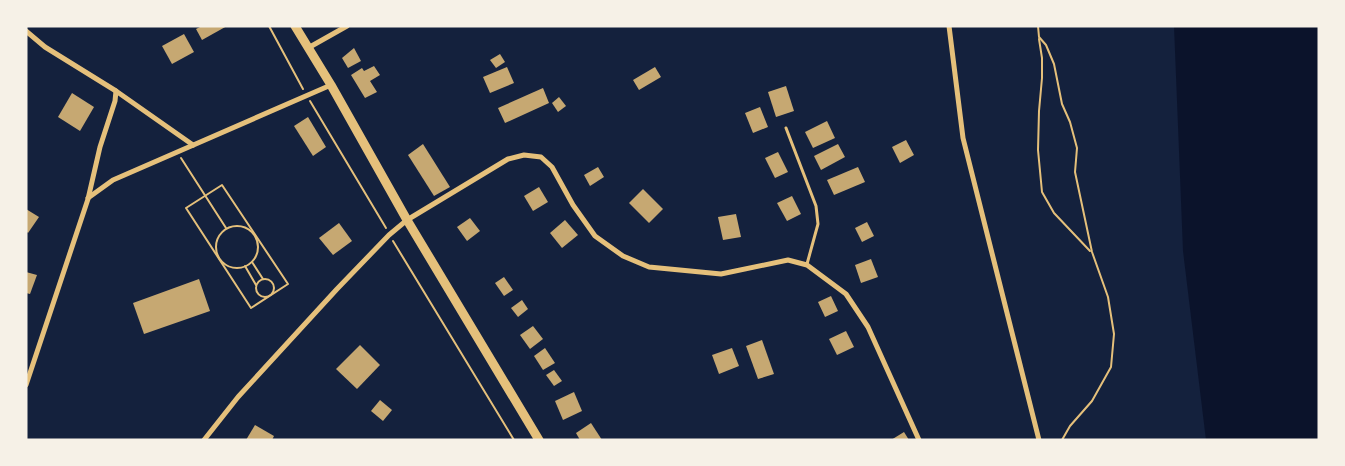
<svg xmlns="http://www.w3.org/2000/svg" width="1345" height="466" font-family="'IBM Plex Serif',serif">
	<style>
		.water { fill: #0b132b }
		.building { fill: #c6a872 }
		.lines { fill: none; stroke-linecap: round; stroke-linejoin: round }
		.path { stroke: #e5c07b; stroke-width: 2 }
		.service { stroke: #e5c07b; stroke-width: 3 }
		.minor { stroke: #e5c07b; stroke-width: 5 }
		.tertiary { stroke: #e5c07b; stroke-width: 9 }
	</style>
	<rect width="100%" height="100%" fill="#14213d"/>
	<path class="water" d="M 1174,26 L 1319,26 L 1319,440 L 1206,440 L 1183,251 Z"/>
	<g class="building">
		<path d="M 202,26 L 227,26 L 202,40 L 196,29 Z"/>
		<path d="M 184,34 L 194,52 L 172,64 L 162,46 Z"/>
		<path d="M 354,48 L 361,61 L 348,68 L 342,58 Z"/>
		<path d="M 500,54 L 505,62 L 496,68 L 490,60 Z"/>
		<path d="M 374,66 L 380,75 L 370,81 L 377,92 L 365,98 L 351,75 L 362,68 L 364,71 Z"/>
		<path d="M 507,67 L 514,83 L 490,93 L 483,77 Z"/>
		<path d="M 655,67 L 661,77 L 639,90 L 633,80 Z"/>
		<path d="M 786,86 L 794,111 L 776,117 L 768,92 Z"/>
		<path d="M 543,88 L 549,103 L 505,123 L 498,108 Z"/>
		<path d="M 72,93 L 94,107 L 80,131 L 58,117 Z"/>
		<path d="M 559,97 L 566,106 L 558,112 L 552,103 Z"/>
		<path d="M 760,107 L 768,127 L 753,133 L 745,113 Z"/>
		<path d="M 308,117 L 326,147 L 313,156 L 294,126 Z"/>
		<path d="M 827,121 L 835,138 L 813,148 L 805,132 Z"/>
		<path d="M 906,140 L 914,155 L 900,163 L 892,147 Z"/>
		<path d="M 423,144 L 450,187 L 434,196 L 408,155 Z"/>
		<path d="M 838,144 L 845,157 L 821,170 L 814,156 Z"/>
		<path d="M 778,152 L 788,172 L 775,178 L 765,158 Z"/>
		<path d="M 598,167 L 604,177 L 590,186 L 584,175 Z"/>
		<path d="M 858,167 L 865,182 L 834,195 L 827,180 Z"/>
		<path d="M 539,187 L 548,202 L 533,211 L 524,196 Z"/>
		<path d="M 643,189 L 663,209 L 649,223 L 629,203 Z"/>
		<path d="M 792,196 L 801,214 L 787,221 L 777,203 Z"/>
		<path d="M 26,209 L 39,217 L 28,233 L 26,231 Z"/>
		<path d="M 736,214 L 741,237 L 723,240 L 718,217 Z"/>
		<path d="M 470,218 L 480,231 L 467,241 L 457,227 Z"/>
		<path d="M 565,220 L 578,235 L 562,248 L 550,233 Z"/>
		<path d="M 867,222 L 874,236 L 862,242 L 855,228 Z"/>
		<path d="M 339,223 L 352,241 L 333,255 L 319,238 Z"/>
		<path d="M 871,259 L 878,277 L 861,283 L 855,265 Z"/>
		<path d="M 26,272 L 37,275 L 30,294 L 26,293 Z"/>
		<path d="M 504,277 L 513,290 L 504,296 L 495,283 Z"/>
		<path d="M 199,279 L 210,311 L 144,334 L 133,303 Z"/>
		<path d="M 831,296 L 838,311 L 825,317 L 818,302 Z"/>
		<path d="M 522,300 L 528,309 L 518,317 L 511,308 Z"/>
		<path d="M 533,326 L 543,339 L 530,349 L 520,335 Z"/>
		<path d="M 846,331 L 854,347 L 837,355 L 829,339 Z"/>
		<path d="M 762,340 L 774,374 L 758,379 L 746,346 Z"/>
		<path d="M 360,345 L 380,365 L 357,389 L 336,369 Z"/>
		<path d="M 545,348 L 555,363 L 543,370 L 534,356 Z"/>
		<path d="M 732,348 L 739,366 L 719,374 L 712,355 Z"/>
		<path d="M 554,370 L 562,381 L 554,386 L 546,375 Z"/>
		<path d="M 574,392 L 582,411 L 563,420 L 555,401 Z"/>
		<path d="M 380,400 L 392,410 L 383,421 L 371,411 Z"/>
		<path d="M 591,423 L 602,440 L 580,440 L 576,433 Z"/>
		<path d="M 255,425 L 274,436 L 272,440 L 246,440 Z"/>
		<path d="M 904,432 L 909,440 L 891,440 Z"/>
	</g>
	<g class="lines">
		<g class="path">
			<path d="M 269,26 L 303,89"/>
			<path d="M 1038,26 L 1039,37 L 1046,45 L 1054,64 L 1062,104 L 1070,122 L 1077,148 L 1075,172 L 1092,252 L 1108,297 L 1114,334 L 1111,367 L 1092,401 L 1070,426 L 1062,440"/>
			<path d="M 1039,39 L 1042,58 L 1042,78 L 1039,111 L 1038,150 L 1042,192 L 1054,213 L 1090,251"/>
			<path d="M 310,101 L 386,228"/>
			<path d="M 181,158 L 226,228"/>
			<path d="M 222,185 L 288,284 L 251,308 L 186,208 Z"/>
			<circle cx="237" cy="247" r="21"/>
			<path d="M 393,241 L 514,440"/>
			<path d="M 252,262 L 263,279"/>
			<path d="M 245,266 L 256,285"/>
			<circle cx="265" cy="288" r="9"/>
		</g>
		<path class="service" d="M 786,128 L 816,206 L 818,224 L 807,264"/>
		<g class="minor">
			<path d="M 949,26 L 963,138 L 1039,440"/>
			<path d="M 26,31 L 45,47 L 116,91 L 193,145"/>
			<path d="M 308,48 L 347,26"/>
			<path d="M 88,198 L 113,180 L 331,85"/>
			<path d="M 26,385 L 88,199 L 100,147 L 115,101 L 116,91"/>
			<path d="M 204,440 L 238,397 L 337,289 L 389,235 L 407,220 L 508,159 L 524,155 L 541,157 L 552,167 L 573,205 L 595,236 L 623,256 L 649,267 L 721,274 L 788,260 L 807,265 L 846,294 L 868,327 L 919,440"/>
		</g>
		<path class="tertiary" d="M 295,26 L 331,85 L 407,220 L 539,440"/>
	</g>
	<rect width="1345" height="466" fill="none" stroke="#f6f1e7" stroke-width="55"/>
</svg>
